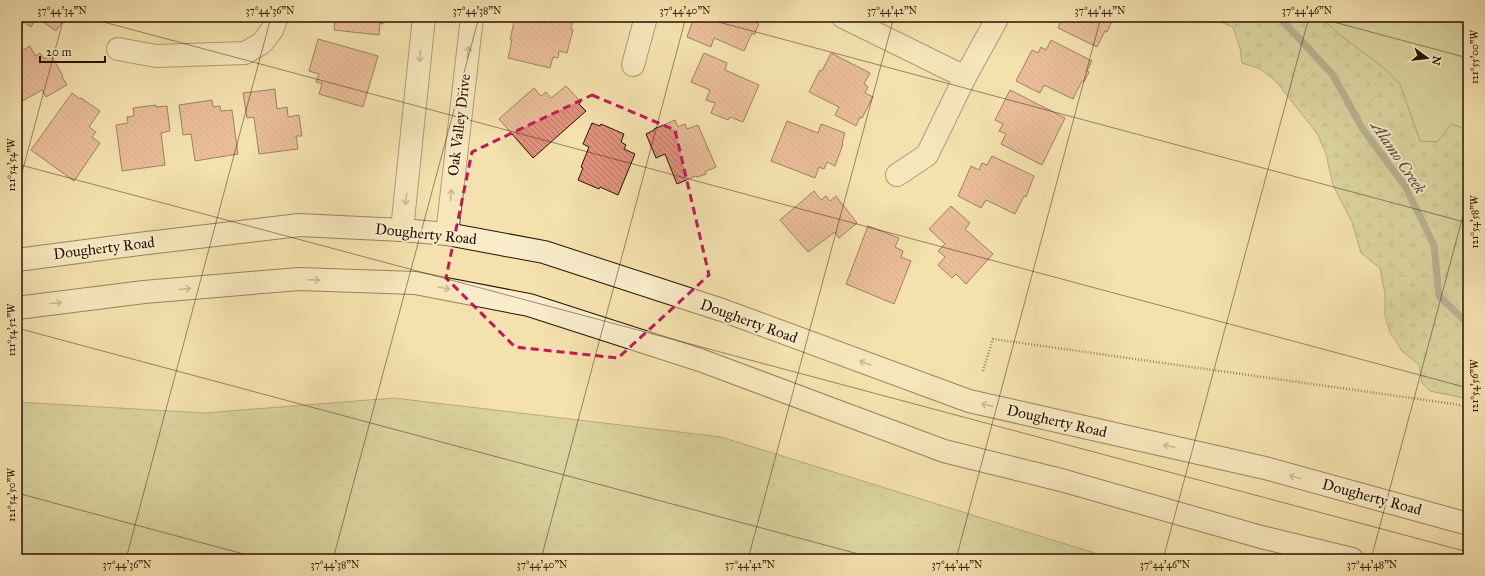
<svg xmlns="http://www.w3.org/2000/svg" width="1485" height="576" font-family="'IM FELL Great Primer',serif">
	<style>
		.grass { fill: url(#grass-tufts); stroke: #726a45 }
		.forest { fill: url(#forest-firs); stroke: #726a45 }
		.lines { fill: none; stroke-linecap: round; stroke-linejoin: round }
		.stream { stroke: #6f786b; stroke-width: 7 }
		.building { fill: url(#building-back-hatch); stroke: #291200 }
		.minor-casing { stroke: #5c462c; stroke-width: 24 }
		.secondary-casing { stroke: #291200; stroke-width: 24 }
		.path { stroke: #291200; stroke-width: 2.5; stroke-dasharray: 1 2; stroke-linecap: butt }
		.minor { stroke: #f8ecca; stroke-width: 22 }
		.secondary { stroke: #f8ecca; stroke-width: 22 }
		.oneway { stroke: #9b8a6f }
		.marked { fill: none; stroke: #c2185b; stroke-width: 3; stroke-dasharray: 8 5; stroke-linejoin: round }
		.ticks { fill: none; stroke: #291200; stroke-width: 1; stroke-opacity: 0.45 }
		.labels { text-anchor: middle; stroke-width: 4; stroke-linejoin: round; paint-order: stroke }
		.street-label { font-size: 15px; fill: #291200; stroke: #f8ecca }
		.water-label { font-size: 16px; font-style: italic; fill: #524e3e; stroke: #f8ecca }
		.neatline { fill: none; stroke: #291200; stroke-width: 1.5 }
		.ticks-label { font-size: 10px; text-anchor: middle; fill: #291200 }
	</style>
	<defs>
		<pattern id="grass-tufts" width="24" height="20" patternUnits="userSpaceOnUse"><rect width="24" height="20" fill="#bcc28a"/><path d="M3 7l-1-3M5 7V3M7 7l1-3M15 17l-1-3M17 17v-4M19 17l1-3" fill="none" stroke="#a2a675"/></pattern>
		<pattern id="forest-firs" width="22" height="20" patternUnits="userSpaceOnUse"><rect width="22" height="20" fill="#bcc28a"/><path d="M5 1l3.5 6h-7zM16 11l3.5 6h-7z" fill="#a2a675"/></pattern>
		<pattern id="building-back-hatch" width="6" height="6" patternUnits="userSpaceOnUse"><rect width="6" height="6" fill="#e1927f"/><path d="M-1 5l2 2M0 0l6 6M5-1l2 2" fill="none" stroke="#b67666"/></pattern>
	</defs>
	<rect width="100%" height="100%" fill="#f4e1ae"/>
	<filter id="stains"><feTurbulence type="fractalNoise" baseFrequency=".005" numOctaves="4"/><feColorMatrix values="0 0 0 0 .2 0 0 0 0 .09 0 0 0 0 .02 0 0 0 .5 -.17"/></filter>
	<radialGradient id="worn" r=".72"><stop offset=".6" stop-color="#630" stop-opacity="0"/><stop offset="1" stop-color="#630" stop-opacity=".3"/></radialGradient>
	<g class="grass">
		<path d="M 1321,17 L 1468,17 L 1468,130 L 1452,124 L 1437,142 L 1420,141 L 1400,84 L 1384,68 L 1341,36 Z"/>
		<path d="M 394,398 L 721,437 L 1114,559 L 17,559 L 17,402 L 204,413 Z"/>
	</g>
	<path class="forest" d="M 1183,17 L 1321,17 L 1341,36 L 1384,68 L 1400,84 L 1420,141 L 1437,142 L 1452,124 L 1468,130 L 1468,140 L 1466,148 L 1468,165 L 1468,399 L 1430,391 L 1422,383 L 1419,365 L 1402,351 L 1390,332 L 1385,316 L 1385,294 L 1380,268 L 1361,253 L 1352,222 L 1333,185 L 1326,154 L 1318,135 L 1309,123 L 1274,79 L 1258,68 L 1242,63 L 1240,48 L 1233,27 L 1213,19 L 1198,21 Z"/>
	<g class="lines">
		<path class="stream" d="M 1279,17 L 1333,75 L 1362,128 L 1405,186 L 1434,245 L 1439,296 L 1468,324"/>
	</g>
	<g class="building">
		<path d="M 17,17 L 66,17 L 56,31 L 37,18 L 31,27 L 24,22 L 19,29 L 17,28 Z"/>
		<path d="M 330,17 L 383,17 L 383,24 L 380,23 L 379,35 L 334,30 L 335,17 Z"/>
		<path d="M 515,17 L 533,21 L 534,19 L 549,22 L 550,17 L 558,17 L 573,20 L 571,29 L 573,30 L 567,53 L 559,51 L 558,58 L 553,57 L 550,68 L 508,58 L 512,40 L 510,40 Z"/>
		<path d="M 694,17 L 760,17 L 757,23 L 759,24 L 754,35 L 752,33 L 744,51 L 714,38 L 711,47 L 687,37 Z"/>
		<path d="M 1059,17 L 1114,17 L 1107,32 L 1105,31 L 1097,47 L 1058,28 L 1062,18 Z"/>
		<path d="M 318,39 L 378,56 L 363,107 L 319,94 L 322,84 L 316,82 L 319,74 L 309,71 Z"/>
		<path d="M 1051,40 L 1092,61 L 1087,71 L 1089,72 L 1084,82 L 1082,81 L 1073,99 L 1044,85 L 1040,93 L 1016,81 L 1032,50 L 1038,53 L 1041,47 L 1046,50 Z"/>
		<path d="M 30,46 L 35,56 L 40,53 L 44,59 L 51,55 L 63,76 L 62,77 L 67,85 L 46,97 L 42,90 L 17,104 L 17,54 Z"/>
		<path d="M 704,53 L 727,63 L 725,70 L 759,85 L 743,122 L 730,117 L 728,120 L 711,113 L 715,103 L 706,100 L 710,90 L 691,82 Z"/>
		<path d="M 831,53 L 870,73 L 864,84 L 868,87 L 865,93 L 873,97 L 862,118 L 860,117 L 856,126 L 835,115 L 839,107 L 809,92 L 820,70 L 822,71 Z"/>
		<path d="M 566,86 L 581,102 L 579,104 L 586,111 L 533,158 L 499,119 L 534,88 L 541,96 L 546,92 L 551,98 Z"/>
		<path d="M 275,89 L 277,109 L 287,107 L 288,117 L 299,115 L 302,136 L 296,136 L 298,149 L 259,154 L 254,117 L 247,118 L 243,93 Z"/>
		<path d="M 1010,90 L 1065,118 L 1042,165 L 1001,144 L 1006,134 L 999,131 L 1003,124 L 995,120 Z"/>
		<path d="M 72,93 L 80,99 L 81,98 L 100,111 L 89,127 L 96,132 L 92,137 L 100,143 L 74,181 L 31,150 Z"/>
		<path d="M 212,100 L 213,107 L 220,106 L 221,111 L 232,110 L 238,154 L 195,161 L 191,134 L 183,135 L 179,105 Z"/>
		<path d="M 156,105 L 156,107 L 167,106 L 170,131 L 161,133 L 165,165 L 122,171 L 116,125 L 128,123 L 127,117 L 134,116 L 133,108 Z"/>
		<path d="M 675,120 L 678,127 L 685,124 L 687,129 L 698,125 L 716,167 L 705,172 L 706,174 L 697,177 L 696,176 L 677,184 L 665,154 L 656,158 L 646,134 L 654,130 L 654,129 Z"/>
		<path d="M 787,121 L 818,133 L 821,124 L 845,133 L 842,143 L 843,144 L 835,166 L 827,162 L 824,169 L 819,167 L 815,178 L 771,161 Z"/>
		<path d="M 592,123 L 600,126 L 601,124 L 624,134 L 621,142 L 626,145 L 624,149 L 635,154 L 618,195 L 600,187 L 599,189 L 578,180 L 583,168 L 581,167 L 589,147 L 583,144 Z"/>
		<path d="M 992,156 L 1034,176 L 1026,197 L 1024,196 L 1015,214 L 986,200 L 981,208 L 958,196 L 971,166 L 979,170 L 982,163 L 987,165 Z"/>
		<path d="M 814,191 L 821,200 L 826,196 L 830,201 L 836,196 L 857,223 L 839,238 L 835,232 L 808,252 L 780,220 Z"/>
		<path d="M 951,206 L 970,223 L 965,229 L 993,254 L 966,284 L 956,274 L 952,278 L 938,265 L 945,257 L 938,251 L 945,244 L 929,229 Z"/>
		<path d="M 868,226 L 899,238 L 895,247 L 903,251 L 901,257 L 911,261 L 894,304 L 846,284 Z"/>
	</g>
	<g class="lines">
		<g class="minor-casing">
			<g id="minor">
				<path d="M 843,17 L 965,77"/>
				<path d="M 118,49 L 156,56 L 245,53 L 262,43 L 272,30 L 277,17"/>
				<path d="M 633,65 L 646,17"/>
				<path d="M 897,175 L 927,155 L 965,77 L 998,17"/>
				<path d="M 402,230 L 424,17"/>
				<path d="M 447,234 L 472,17"/>
			</g>
		</g>
		<g class="secondary-casing">
			<g id="secondary">
				<path d="M 17,260 L 139,244 L 299,225 L 402,230 L 447,234 L 544,252 L 722,310 L 969,401 L 1265,468 L 1468,524"/>
				<path d="M 17,308 L 144,292 L 299,279 L 415,283 L 529,305 L 700,360 L 944,451 L 1061,480 L 1261,537 L 1352,559"/>
			</g>
		</g>
		<path class="path" d="M 983,371 L 993,339 L 1454,404 L 1468,407"/>
		<use href="#minor" class="minor"/>
		<use href="#secondary" class="secondary"/>
	</g>
	<defs><path id="oneway-shaft" d="M-6 0H5M1.5-3L5.5 0L1.5 3" fill="none" stroke-width="1.6" stroke-linecap="round" stroke-linejoin="round"/></defs>
	<g class="oneway">
		<use href="#oneway-shaft" transform="translate(468 52) rotate(-83)"/>
		<use href="#oneway-shaft" transform="translate(420 56) rotate(95)"/>
		<use href="#oneway-shaft" transform="translate(451 195) rotate(-83)"/>
		<use href="#oneway-shaft" transform="translate(406 199) rotate(97)"/>
		<use href="#oneway-shaft" transform="translate(314 280) rotate(2)"/>
		<use href="#oneway-shaft" transform="translate(444 288) rotate(11)"/>
		<use href="#oneway-shaft" transform="translate(185 289) rotate(-5)"/>
		<use href="#oneway-shaft" transform="translate(56 303) rotate(-7)"/>
		<use href="#oneway-shaft" transform="translate(865 363) rotate(-160)"/>
		<use href="#oneway-shaft" transform="translate(987 405) rotate(-167)"/>
		<use href="#oneway-shaft" transform="translate(1169 446) rotate(-168)"/>
		<use href="#oneway-shaft" transform="translate(1295 477) rotate(-165)"/>
	</g>
	<path d="M0 0H1485V576H0ZM 592,95 L 675,130 L 709,275 L 618,358 L 515,347 L 446,278 L 472,152 Z" fill="#f4e1ae" fill-opacity=".55" fill-rule="evenodd"/>
	<path class="marked" d="M 592,95 L 675,130 L 709,275 L 618,358 L 515,347 L 446,278 L 472,152 Z"/>
	<path class="ticks" d="M 85,17 L 1468,388M 700,17 L 1468,223M 1315,17 L 1468,58M 17,164 L 1468,552M 17,191 L 64,17M 17,328 L 877,559M 17,493 L 262,559M 126,559 L 271,17M 333,559 L 479,17M 541,559 L 686,17M 748,559 L 894,17M 956,559 L 1101,17M 1163,559 L 1309,17M 1371,559 L 1468,197"/>
	<g class="labels">
		<g class="street-label">
			<text transform="translate(459 125) rotate(-83)" y="5">Oak Valley Drive</text>
			<text transform="translate(426 234) rotate(6)" y="5">Dougherty Road</text>
			<text transform="translate(104 248) rotate(-7)" y="5">Dougherty Road</text>
			<text transform="translate(749 321) rotate(20)" y="5">Dougherty Road</text>
			<text transform="translate(1057 421) rotate(13)" y="5">Dougherty Road</text>
			<text transform="translate(1372 497) rotate(15)" y="5">Dougherty Road</text>
		</g>
		<g class="water-label">
			<text transform="translate(1399 157) rotate(56)" y="6">Alamo Creek</text>
		</g>
	</g>
	<rect width="1485" height="576" fill="none" stroke="#f4e1ae" stroke-width="44"/>
	<g transform="translate(1427 58) rotate(105)" stroke="#f8ecca" stroke-width="3" paint-order="stroke">
	<path d="M0-3L7 15L0 10L-7 15Z" fill="#291200"/>
	<text y="-6" font-size="11" font-weight="bold" text-anchor="middle" fill="#291200">N</text>
	</g>
	<path d="M40 56v6h65v-6" fill="none" stroke="#291200" stroke-width="2"/>
	<text x="46" y="56" font-size="12" fill="#291200" stroke="#f8ecca" stroke-width="3" paint-order="stroke">20 m</text>
	<rect x="22" y="22" width="1441" height="532" class="neatline"/>
	<g class="ticks-label">
		<text x="62" y="14">37°44'34"N</text>
		<text x="270" y="14">37°44'36"N</text>
		<text x="477" y="14">37°44'38"N</text>
		<text x="685" y="14">37°44'40"N</text>
		<text x="892" y="14">37°44'42"N</text>
		<text x="1100" y="14">37°44'44"N</text>
		<text x="1307" y="14">37°44'46"N</text>
		<text transform="translate(1474 57) rotate(-90)" y="4">121°55'00"W</text>
		<text transform="translate(11 165) rotate(-90)" y="4">121°54'54"W</text>
		<text transform="translate(1474 222) rotate(-90)" y="4">121°54'58"W</text>
		<text transform="translate(11 330) rotate(-90)" y="4">121°54'52"W</text>
		<text transform="translate(1474 386) rotate(-90)" y="4">121°54'56"W</text>
		<text transform="translate(11 495) rotate(-90)" y="4">121°54'50"W</text>
		<text x="127" y="568">37°44'36"N</text>
		<text x="335" y="568">37°44'38"N</text>
		<text x="542" y="568">37°44'40"N</text>
		<text x="750" y="568">37°44'42"N</text>
		<text x="957" y="568">37°44'44"N</text>
		<text x="1165" y="568">37°44'46"N</text>
		<text x="1372" y="568">37°44'48"N</text>
	</g>
	<rect width="100%" height="100%" filter="url(#stains)"/>
	<rect width="100%" height="100%" fill="url(#worn)"/>
</svg>
